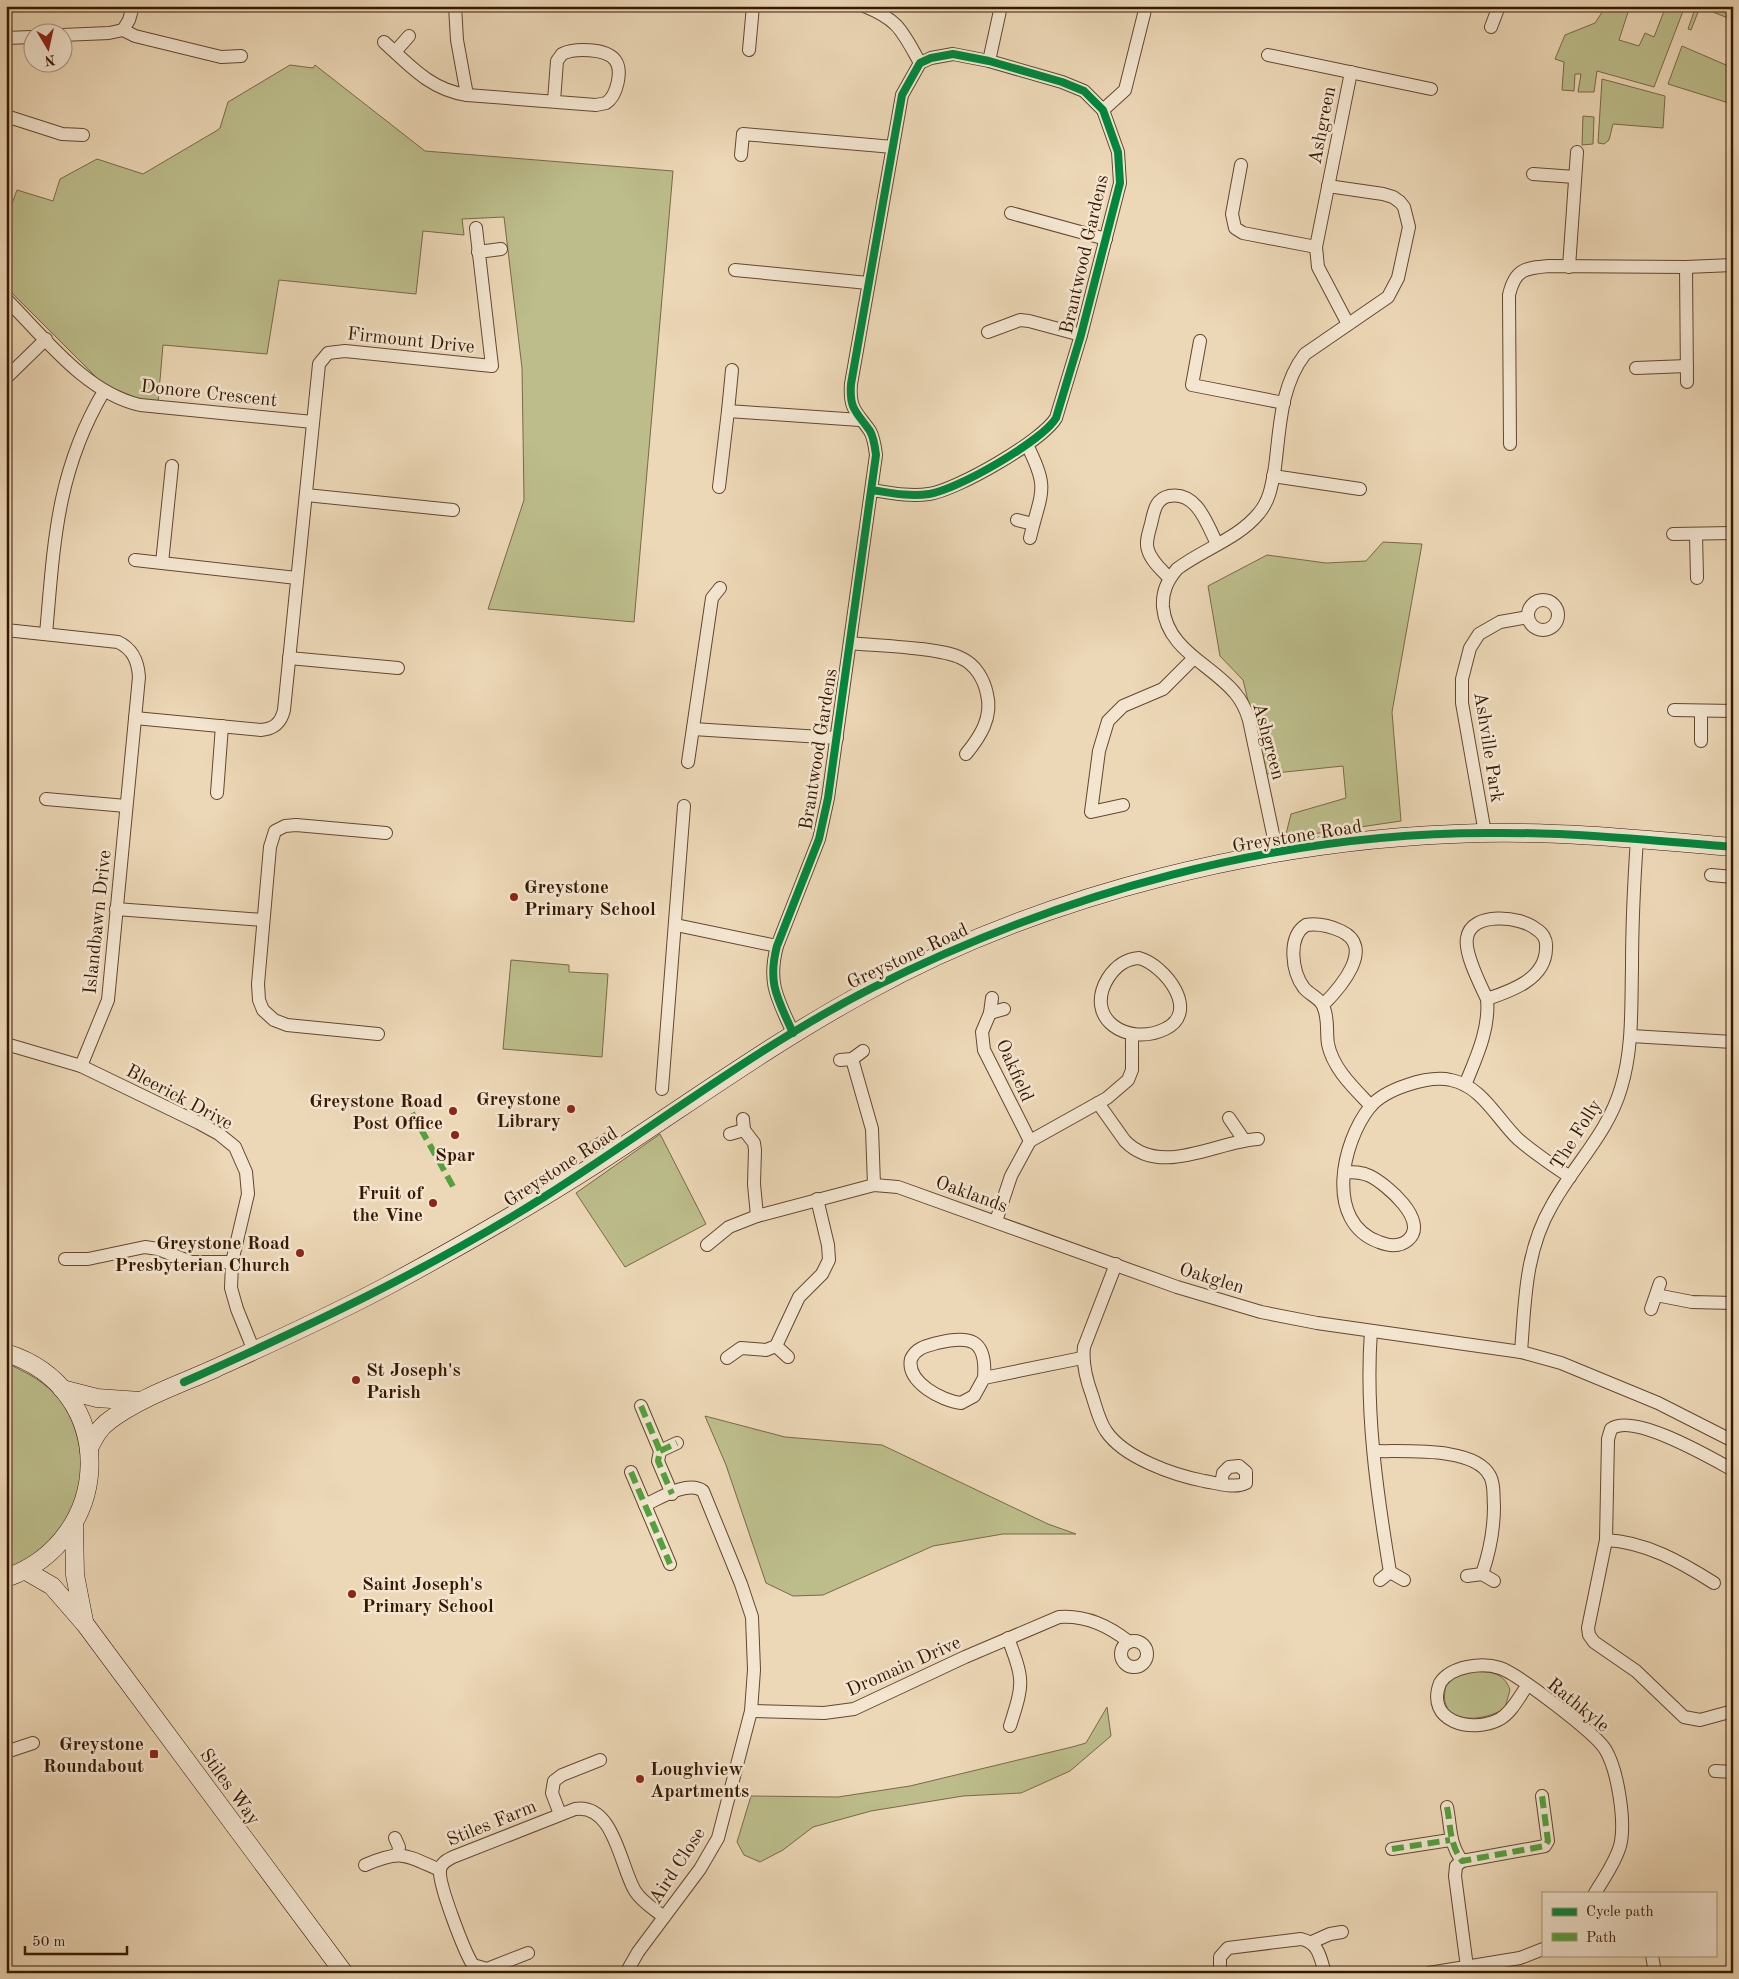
<svg xmlns="http://www.w3.org/2000/svg" width="1739" height="1979" font-family="'Old Standard TT',serif">
	<style>
		.green { fill: #bcbd8b; stroke: #786a46 }
		.lines { fill: none; stroke-linecap: round; stroke-linejoin: round }
		.street-casing { stroke: #63482e; stroke-width: 14 }
		.secondary-casing { stroke: #351800; stroke-width: 19 }
		.street { stroke: #f3e5d0; stroke-width: 12 }
		.secondary { stroke: #f3e5d0; stroke-width: 18 }
		.quiet { stroke: #53a13c; stroke-width: 6; stroke-dasharray: 12 6; stroke-linecap: butt }
		.cycleway-casing { stroke: #f3e5d0; stroke-width: 11 }
		.cycleway { stroke: #00873e; stroke-width: 8 }
		.poi-dot { fill: #8f2418; stroke: #f3e5d0; stroke-width: 2 }
		.labels { text-anchor: middle; stroke-width: 5; stroke-linejoin: round; paint-order: stroke }
		.street-label { font-size: 19px; fill: #351800; stroke: #f3e5d0 }
		.poi-label { font-size: 19px; font-weight: bold; fill: #351800; stroke: #f3e5d0; text-anchor: end }
	</style>
	<rect width="100%" height="100%" fill="#ecd7b6"/>
	<filter id="stains"><feTurbulence type="fractalNoise" baseFrequency=".004" numOctaves="4"/><feColorMatrix values="0 0 0 0 .2 0 0 0 0 .09 0 0 0 0 .02 0 0 0 .5 -.17"/></filter>
	<radialGradient id="worn" r=".72"><stop offset=".6" stop-color="#630" stop-opacity="0"/><stop offset="1" stop-color="#630" stop-opacity=".3"/></radialGradient>
	<g class="green">
		<path d="M 1606,6 L 1630,6 L 1619,40 L 1639,46 L 1645,33 L 1654,37 L 1666,6 L 1685,6 L 1654,87 L 1597,71 L 1594,92 L 1578,92 L 1581,74 L 1575,74 L 1574,91 L 1562,90 L 1564,62 L 1555,59 L 1565,35 L 1595,23 Z"/>
		<path d="M 1696,6 L 1733,6 L 1733,20 L 1700,7 L 1691,30 L 1688,29 Z"/>
		<path d="M 1682,46 L 1733,68 L 1732,104 L 1668,84 Z"/>
		<path d="M 290,65 L 313,68 L 315,65 L 425,151 L 673,171 L 634,622 L 488,609 L 524,500 L 522,368 L 504,217 L 462,219 L 464,235 L 423,231 L 416,294 L 279,280 L 267,354 L 163,345 L 158,403 L 139,399 L 103,384 L 6,287 L 6,220 L 17,190 L 53,201 L 60,179 L 97,159 L 143,174 L 216,131 L 220,128 L 228,102 Z"/>
		<path d="M 1602,79 L 1665,96 L 1663,128 L 1613,124 L 1609,140 L 1604,144 L 1598,143 Z"/>
		<path d="M 1583,116 L 1594,117 L 1593,144 L 1582,145 Z"/>
		<path d="M 1383,542 L 1422,544 L 1392,712 L 1401,821 L 1285,838 L 1291,814 L 1346,798 L 1343,766 L 1266,774 L 1243,680 L 1220,656 L 1208,586 L 1267,555 L 1326,563 L 1366,561 Z"/>
		<path d="M 511,960 L 569,965 L 569,972 L 608,974 L 602,1057 L 503,1049 Z"/>
		<path d="M 605,1133 L 613,1140 L 585,1157 L 580,1148 Z"/>
		<path d="M 660,1134 L 706,1224 L 625,1267 L 576,1193 Z"/>
		<path d="M 6,1363 C 26,1372 46,1382 60,1400 C 87,1436 90,1497 59,1533 C 44,1550 27,1560 6,1570 Z"/>
		<path d="M 705,1416 L 785,1437 L 882,1445 L 1048,1524 L 1076,1534 L 1003,1534 L 933,1546 L 823,1595 L 793,1596 L 766,1583 L 726,1465 Z"/>
		<path d="M 1470,1672 C 1487,1671 1504,1671 1510,1690 L 1505,1708 C 1481,1724 1433,1725 1447,1683 L 1455,1677 Z"/>
		<path d="M 1107,1707 L 1111,1736 L 1070,1771 L 1021,1793 L 963,1796 L 871,1811 L 813,1827 L 783,1850 L 760,1862 L 744,1855 L 737,1842 L 751,1796 L 838,1797 L 910,1786 L 1072,1747 L 1086,1743 Z"/>
	</g>
	<g class="lines">
		<g class="street-casing">
			<g id="street">
				<path d="M 455,6 L 457,40 L 467,95"/>
				<path d="M 864,6 C 899,20 902,31 920,63"/>
				<path d="M 1491,27 L 1499,6"/>
				<path d="M 123,30 L 135,36 L 221,57 L 241,56"/>
				<path d="M 123,30 L 129,20 L 133,6"/>
				<path d="M 62,35 L 109,33 L 123,30"/>
				<path d="M 6,38 L 32,37"/>
				<path d="M 384,42 C 410,66 431,90 467,95 L 596,105 L 606,103 C 617,96 623,70 615,60 C 606,48 574,48 562,54 L 557,61 L 554,101"/>
				<path d="M 749,50 L 753,6"/>
				<path d="M 395,52 L 409,36"/>
				<path d="M 1268,55 L 1431,89"/>
				<path d="M 989,61 L 1001,6"/>
				<path d="M 1103,110 L 1125,90 L 1146,6"/>
				<path d="M 6,116 L 62,134 L 83,135"/>
				<path d="M 741,155 L 743,134 L 893,147"/>
				<path d="M 1241,165 L 1232,214 L 1235,228 L 1243,233 L 1316,247"/>
				<path d="M 1533,174 L 1575,177"/>
				<path d="M 1011,213 L 1106,239"/>
				<path d="M 478,252 L 501,249"/>
				<path d="M 1569,267 L 1577,152"/>
				<path d="M 1686,267 L 1687,382"/>
				<path d="M 735,270 L 868,283"/>
				<path d="M 6,299 C 44,337 86,393 140,405 L 313,422"/>
				<path d="M 1348,324 L 1318,267 L 1316,247 L 1351,72"/>
				<path d="M 988,332 L 1020,320 L 1029,321 L 1081,335"/>
				<path d="M 1200,341 L 1192,385 L 1284,403"/>
				<path d="M 1636,368 L 1687,366"/>
				<path d="M 6,378 L 46,339"/>
				<path d="M 728,411 L 732,370"/>
				<path d="M 1510,444 L 1509,295 C 1515,269 1525,268 1549,266 L 1686,267 L 1733,265"/>
				<path d="M 1027,445 C 1050,490 1041,491 1030,538"/>
				<path d="M 1273,476 L 1360,489"/>
				<path d="M 719,487 L 728,411 L 860,420"/>
				<path d="M 306,495 L 453,510"/>
				<path d="M 1017,520 L 1033,524"/>
				<path d="M 1673,534 L 1733,533"/>
				<path d="M 1696,534 L 1697,578"/>
				<path d="M 135,560 L 297,578"/>
				<path d="M 162,563 L 172,466"/>
				<path d="M 1169,578 C 1162,570 1151,561 1148,550 C 1145,542 1149,532 1151,524 C 1154,512 1155,499 1169,496 C 1197,491 1207,524 1217,544"/>
				<circle cx="1543" cy="615" r="15"/>
				<path d="M 6,630 L 118,642 C 133,649 138,661 139,677 L 108,1000 L 81,1066"/>
				<path d="M 46,634 C 54,544 56,472 104,391"/>
				<path d="M 850,643 C 877,646 939,647 961,658 C 975,664 984,679 987,694 C 993,717 980,737 966,754"/>
				<path d="M 289,658 L 398,668"/>
				<path d="M 1674,710 L 1733,711"/>
				<path d="M 135,718 L 261,730 C 274,729 281,723 284,710 L 319,364 L 328,353 L 345,351 L 492,366 L 476,228"/>
				<path d="M 693,729 L 837,738"/>
				<path d="M 1701,741 L 1701,711"/>
				<path d="M 688,762 L 712,598 L 720,588"/>
				<path d="M 217,793 L 222,726"/>
				<path d="M 46,799 L 126,806"/>
				<path d="M 1123,805 L 1091,812 L 1099,751 L 1108,721 L 1123,706 L 1163,689 L 1194,658"/>
				<path d="M 1485,833 L 1462,703 L 1462,679 L 1470,648 L 1479,634 L 1500,622 L 1528,617"/>
				<path d="M 1277,853 L 1249,720 C 1246,710 1242,701 1235,693 C 1211,664 1167,650 1163,607 C 1162,592 1167,581 1177,569 C 1203,549 1238,539 1259,513 C 1270,500 1272,484 1275,467 C 1280,429 1280,386 1305,354 L 1388,297 L 1398,278 L 1409,227 L 1404,207 L 1400,202 L 1393,197 L 1383,194 L 1328,186"/>
				<path d="M 1711,875 L 1733,877"/>
				<path d="M 116,909 L 263,920"/>
				<path d="M 676,925 L 777,946"/>
				<path d="M 1139,958 C 1165,965 1201,1012 1165,1029 C 1128,1047 1083,1019 1108,978 C 1116,966 1125,959 1139,958 Z"/>
				<path d="M 992,998 L 990,1013 L 982,1032 L 984,1050 L 1030,1141"/>
				<path d="M 1323,1005 C 1340,988 1376,947 1341,931 C 1330,926 1318,923 1306,925 C 1287,937 1292,972 1304,988 C 1310,995 1320,998 1323,1006 C 1329,1018 1326,1032 1328,1044 C 1333,1069 1354,1088 1371,1106"/>
				<path d="M 990,1013 L 1004,1009"/>
				<path d="M 793,1033 C 778,999 767,984 777,946 L 819,839 L 828,798 L 876,455 C 875,447 874,438 870,431 C 857,412 849,410 851,384 L 902,95 L 920,63 L 931,58 L 953,54 L 989,61 L 1062,82 L 1084,91 L 1103,110 L 1118,152 L 1120,183 L 1081,335 L 1056,418 C 1042,441 957,490 929,494 C 910,497 891,493 872,490"/>
				<path d="M 378,1034 L 287,1025 L 274,1020 L 263,1010 L 259,1000 L 258,984 L 270,847 L 275,831 L 285,826 L 296,825 L 386,833"/>
				<path d="M 1631,1036 L 1733,1042"/>
				<path d="M 6,1044 L 81,1066 L 199,1123 L 219,1134 L 235,1147 L 246,1172 L 248,1194 L 232,1262 L 231,1288 L 237,1309 L 254,1351"/>
				<path d="M 852,1059 L 872,1129 L 874,1185"/>
				<path d="M 840,1060 L 852,1059 L 863,1051"/>
				<path d="M 1465,1085 C 1476,1058 1490,1029 1487,999 C 1511,991 1546,979 1546,948 C 1547,940 1543,933 1536,929 C 1521,916 1471,911 1467,938 C 1464,953 1480,984 1487,999"/>
				<path d="M 662,1089 L 684,806"/>
				<path d="M 1098,1103 L 1125,1141 C 1161,1178 1217,1141 1258,1139"/>
				<path d="M 1229,1118 L 1244,1140"/>
				<path d="M 743,1119 L 744,1130 L 754,1143 L 755,1150 L 754,1184 L 757,1216"/>
				<path d="M 730,1134 L 744,1130"/>
				<path d="M 1344,1172 C 1353,1172 1362,1172 1370,1176 C 1386,1184 1430,1221 1408,1240 C 1400,1247 1389,1246 1379,1242 C 1324,1222 1342,1142 1370,1107 C 1385,1089 1428,1075 1451,1080 C 1482,1086 1497,1119 1518,1139 C 1534,1153 1552,1165 1570,1177"/>
				<path d="M 996,1221 L 1011,1176 L 1030,1141 L 1107,1098 L 1128,1080 L 1132,1070 L 1132,1035"/>
				<path d="M 707,1245 L 729,1227 L 757,1216 L 874,1185 L 898,1187 L 1177,1287 L 1261,1312 L 1317,1323 L 1521,1352 L 1561,1363 L 1658,1403 L 1733,1441"/>
				<path d="M 65,1259 L 88,1259 L 145,1247 L 158,1249 L 191,1262 L 232,1262"/>
				<path d="M 1116,1264 L 1084,1347 C 1082,1364 1086,1379 1092,1395 C 1096,1407 1099,1421 1106,1431 C 1124,1458 1174,1475 1204,1481 C 1217,1483 1234,1489 1246,1483 L 1246,1472 L 1239,1466 L 1229,1467 L 1223,1473 L 1221,1484"/>
				<path d="M 1656,1295 L 1692,1302 L 1733,1303"/>
				<path d="M 1651,1309 L 1660,1283"/>
				<path d="M 1371,1331 C 1365,1411 1377,1494 1390,1572"/>
				<path d="M 776,1346 L 788,1357"/>
				<path d="M 1521,1352 C 1525,1301 1525,1251 1552,1205 C 1574,1165 1608,1133 1621,1088 C 1633,1049 1631,1008 1632,968 C 1632,924 1634,882 1637,839"/>
				<path d="M 727,1358 L 741,1348 L 766,1350 L 776,1346 L 799,1297 L 822,1274 L 829,1260 L 828,1245 L 817,1199"/>
				<path d="M 984,1378 C 987,1339 970,1335 937,1343 C 926,1346 916,1348 911,1359 C 906,1382 942,1401 961,1403 L 974,1396 L 984,1378 L 1082,1358"/>
				<path d="M 641,1406 L 660,1451 L 658,1461 L 672,1494"/>
				<path d="M 660,1451 L 677,1443"/>
				<path d="M 1374,1451 C 1404,1452 1475,1446 1490,1476 C 1495,1485 1493,1497 1494,1506 C 1494,1531 1490,1551 1482,1574"/>
				<path d="M 1733,1470 C 1711,1458 1633,1412 1611,1429 L 1608,1439 L 1606,1540 L 1588,1628 L 1589,1635 L 1594,1642 L 1636,1671 L 1684,1717 L 1700,1720 L 1733,1711"/>
				<path d="M 631,1472 L 670,1564"/>
				<path d="M 1606,1540 C 1646,1542 1681,1562 1714,1583"/>
				<path d="M 1467,1576 L 1482,1574 L 1494,1581"/>
				<path d="M 1380,1580 L 1390,1572 L 1404,1580"/>
				<path d="M 1008,1638 C 1024,1681 1024,1682 1010,1726"/>
				<circle cx="1134" cy="1654" r="13"/>
				<path d="M 1527,1686 C 1519,1697 1512,1712 1500,1719 C 1472,1734 1425,1722 1440,1683 C 1451,1666 1482,1662 1500,1668 C 1518,1674 1595,1733 1605,1749 C 1618,1770 1626,1823 1620,1846 C 1615,1863 1604,1878 1595,1893"/>
				<path d="M 751,1711 L 824,1713 L 854,1709 L 965,1657 L 1059,1617 C 1085,1615 1109,1626 1129,1642"/>
				<path d="M 6,1752 L 33,1743"/>
				<path d="M 1715,1771 L 1733,1772"/>
				<path d="M 1447,1807 C 1451,1827 1449,1843 1462,1861"/>
				<path d="M 560,1814 L 552,1793 L 554,1781 L 562,1775 L 600,1760"/>
				<path d="M 395,1838 L 399,1847 L 398,1854"/>
				<path d="M 1392,1849 L 1450,1840"/>
				<path d="M 365,1865 C 402,1849 405,1855 440,1870"/>
				<path d="M 1312,1942 L 1330,1934 L 1342,1932"/>
				<path d="M 528,1953 L 487,1969 L 473,1965 C 465,1953 438,1884 440,1870 C 441,1863 447,1860 453,1857 L 575,1809 C 614,1803 620,1866 635,1891 C 642,1902 654,1909 664,1917"/>
				<path d="M 1652,1955 L 1655,1973"/>
				<path d="M 1467,1967 L 1455,1876 L 1456,1866 L 1462,1861 L 1545,1846 L 1548,1841 L 1542,1796"/>
				<path d="M 626,1973 L 638,1952 L 700,1869 L 718,1838 L 751,1711 L 754,1670 L 752,1617 L 741,1584 L 703,1491 C 688,1480 660,1498 645,1505"/>
				<path d="M 1220,1973 L 1220,1957 L 1228,1948 L 1301,1939 C 1319,1943 1320,1957 1325,1973"/>
				<path d="M 1429,1973 L 1520,1958 L 1543,1949"/>
			</g>
		</g>
		<g class="secondary-casing">
			<g id="secondary">
				<path d="M 6,1353 C 119,1388 116,1539 6,1578"/>
				<path d="M 62,1389 L 97,1398 L 140,1401"/>
				<path d="M 89,1448 C 95,1436 99,1428 110,1420 C 141,1397 181,1384 216,1368 C 273,1342 331,1316 387,1286 C 461,1246 534,1204 605,1158 C 691,1102 774,1042 864,993 C 1046,892 1273,838 1480,833 C 1565,831 1649,840 1733,847"/>
				<path d="M 74,1526 L 75,1575 L 84,1621"/>
				<path d="M 26,1571 L 52,1586 L 85,1624 L 344,1973"/>
			</g>
		</g>
		<use href="#street" class="street"/>
		<use href="#secondary" class="secondary"/>
		<g class="quiet">
			<path d="M 412,1113 L 455,1190"/>
			<path d="M 641,1406 L 660,1451 L 658,1461 L 672,1494"/>
			<path d="M 660,1451 L 677,1443"/>
			<path d="M 631,1472 L 670,1564"/>
			<path d="M 1447,1807 C 1451,1827 1449,1843 1462,1861 L 1545,1846 L 1548,1841 L 1542,1796"/>
			<path d="M 1392,1849 L 1450,1840"/>
		</g>
		<g class="cycleway-casing">
			<g id="cycleway">
				<path d="M 793,1033 C 778,999 767,984 777,946 L 819,839 L 828,798 L 876,455 C 875,447 874,438 870,431 C 857,412 849,410 851,384 L 902,95 L 920,63 L 931,58 L 953,54 L 989,61 L 1062,82 L 1084,91 L 1103,110 L 1118,152 L 1120,183 L 1081,335 L 1056,418 C 1042,441 957,490 929,494 C 910,497 891,493 872,490"/>
				<path d="M 184,1382 C 307,1327 430,1269 544,1197 C 653,1128 756,1047 872,988 C 1061,893 1276,833 1488,833 C 1570,832 1651,840 1733,847"/>
			</g>
		</g>
		<use href="#cycleway" class="cycleway"/>
	</g>
	<g class="poi-dot">
		<circle cx="514" cy="897" r="5"/>
		<circle cx="571" cy="1109" r="5"/>
		<circle cx="453" cy="1111" r="5"/>
		<circle cx="455" cy="1135" r="5"/>
		<circle cx="433" cy="1203" r="5"/>
		<circle cx="300" cy="1253" r="5"/>
		<circle cx="356" cy="1380" r="5"/>
		<circle cx="352" cy="1594" r="5"/>
		<rect x="149" y="1749" width="10" height="10" rx="2.5"/>
		<circle cx="640" cy="1779" r="5"/>
	</g>
	<g class="labels">
		<g class="street-label">
			<text transform="translate(1321 125) rotate(-79)" y="7">Ashgreen</text>
			<text transform="translate(1083 254) rotate(-77)" y="7">Brantwood Gardens</text>
			<text transform="translate(411 339) rotate(6)" y="7">Firmount Drive</text>
			<text transform="translate(209 392) rotate(6)" y="7">Donore Crescent</text>
			<text transform="translate(1270 741) rotate(75)" y="7">Ashgreen</text>
			<text transform="translate(1490 747) rotate(81)" y="7">Ashville Park</text>
			<text transform="translate(817 749) rotate(-81)" y="7">Brantwood Gardens</text>
			<text transform="translate(1297 835) rotate(-9)" y="7">Greystone Road</text>
			<text transform="translate(96 922) rotate(-84)" y="7">Islandbawn Drive</text>
			<text transform="translate(907 955) rotate(-25)" y="7">Greystone Road</text>
			<text transform="translate(1016 1070) rotate(66)" y="7">Oakfield</text>
			<text transform="translate(180 1096) rotate(28)" y="7">Bleerick Drive</text>
			<text transform="translate(1575 1134) rotate(-58)" y="7">The Folly</text>
			<text transform="translate(560 1166) rotate(-33)" y="7">Greystone Road</text>
			<text transform="translate(972 1193) rotate(20)" y="7">Oaklands</text>
			<text transform="translate(1212 1277) rotate(17)" y="7">Oakglen</text>
			<text transform="translate(903 1665) rotate(-24)" y="7">Dromain Drive</text>
			<text transform="translate(1579 1704) rotate(39)" y="7">Rathkyle</text>
			<text transform="translate(231 1786) rotate(54)" y="7">Stiles Way</text>
			<text transform="translate(491 1822) rotate(-22)" y="7">Stiles Farm</text>
			<text transform="translate(676 1865) rotate(-57)" y="7">Aird Close</text>
		</g>
		<g class="poi-label">
			<text x="524" y="893" text-anchor="start">Greystone<tspan x="524" dy="22">Primary School</tspan></text>
			<text x="561" y="1105">Greystone<tspan x="561" dy="22">Library</tspan></text>
			<text x="443" y="1107">Greystone Road<tspan x="443" dy="22">Post Office</tspan></text>
			<text x="455" y="1161" text-anchor="middle">Spar</text>
			<text x="423" y="1199">Fruit of<tspan x="423" dy="22">the Vine</tspan></text>
			<text x="290" y="1249">Greystone Road<tspan x="290" dy="22">Presbyterian Church</tspan></text>
			<text x="366" y="1376" text-anchor="start">St Joseph's<tspan x="366" dy="22">Parish</tspan></text>
			<text x="362" y="1590" text-anchor="start">Saint Joseph's<tspan x="362" dy="22">Primary School</tspan></text>
			<text x="144" y="1750">Greystone<tspan x="144" dy="22">Roundabout</tspan></text>
			<text x="650" y="1775" text-anchor="start">Loughview<tspan x="650" dy="22">Apartments</tspan></text>
		</g>
	</g>
	<rect width="1739" height="1979" fill="none" stroke="#ecd7b6" stroke-width="25"/>
	<rect x="8" y="8" width="1724" height="1964" fill="none" stroke="#351800" stroke-width="2.5"/>
	<rect x="12" y="12" width="1714" height="1954" fill="none" stroke="#351800"/>
	<rect x="1542" y="1892" width="175" height="65" fill="#f3e5d0" stroke="#a7937d"/>
	<rect x="1552" y="1908" width="25" height="8" fill="#00873e" stroke="#a7937d"/>
	<text x="1586" y="1916" font-size="15" fill="#351800">Cycle path</text>
	<rect x="1552" y="1933" width="25" height="8" fill="#53a13c" stroke="#a7937d"/>
	<text x="1586" y="1942" font-size="15" fill="#351800">Path</text>
	<g transform="translate(48 48) rotate(171)"><circle r="24" fill="#f3e5d0" stroke="#a7937d"/>
	<path d="M0-4L9 19L0 12L-9 19Z" fill="#8f2418"/>
	<text y="-8" font-size="14" font-weight="bold" text-anchor="middle" fill="#351800">N</text>
	</g>
	<path d="M25 1946v8h102v-8" fill="none" stroke="#351800" stroke-width="2.5"/>
	<text x="32" y="1946" font-size="15" fill="#351800" stroke="#f3e5d0" stroke-width="4" paint-order="stroke">50 m</text>
	<rect width="100%" height="100%" filter="url(#stains)"/>
	<rect width="100%" height="100%" fill="url(#worn)"/>
</svg>
